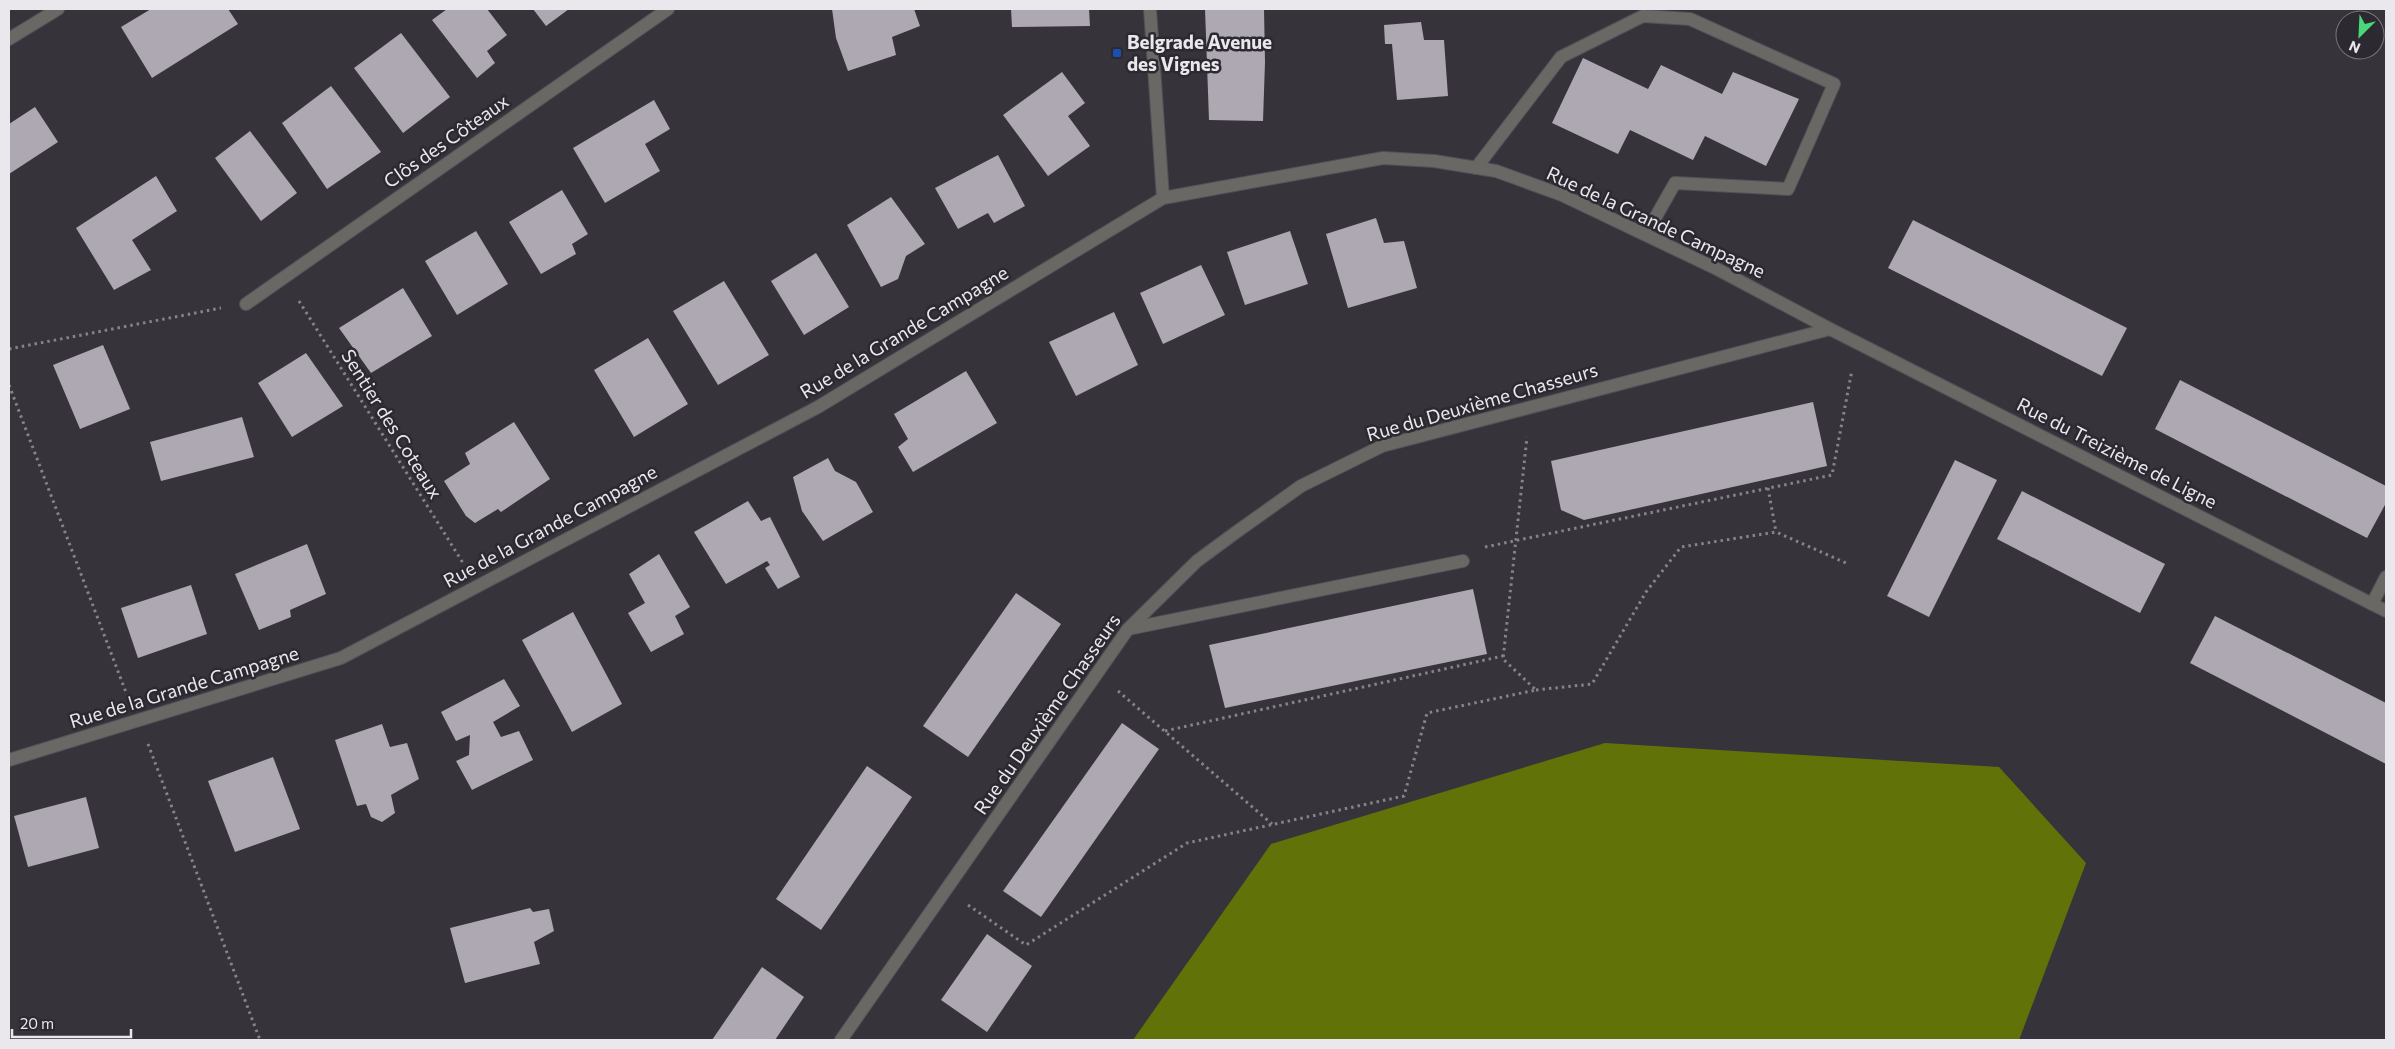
<svg xmlns="http://www.w3.org/2000/svg" width="2395" height="1049" font-family="Commissioner,sans-serif">
	<style>
		.forest { fill: #617308 }
		.building { fill: #ada8b2 }
		.lines { fill: none; stroke-linecap: round; stroke-linejoin: round }
		.minor-casing { stroke: #545057; stroke-width: 14 }
		.path { stroke: #86838a; stroke-width: 3; stroke-dasharray: 2.5 4; stroke-linecap: butt }
		.minor { stroke: #696864; stroke-width: 12 }
		.transit-dot { fill: #1a4fb4; stroke: #2d2931; stroke-width: 2 }
		.labels { text-anchor: middle; stroke-width: 5; stroke-linejoin: round; paint-order: stroke }
		.poi-label { font-size: 19px; font-weight: bold; fill: #eae8ed; stroke: #2d2931; text-anchor: start }
		.street-label { font-size: 19px; fill: #eae8ed; stroke: #2d2931 }
	</style>
	<rect width="100%" height="100%" fill="#37333b"/>
	<path class="forest" d="M 1605,743 L 1999,767 L 2086,863 L 2019,1040 L 1133,1040 L 1271,844 Z"/>
	<g class="building">
		<path d="M 151,9 L 228,9 L 238,24 L 152,78 L 121,27 Z"/>
		<path d="M 447,9 L 487,9 L 507,35 L 487,51 L 495,63 L 477,78 L 432,20 Z"/>
		<path d="M 533,9 L 569,9 L 546,26 Z"/>
		<path d="M 832,9 L 914,9 L 920,26 L 892,37 L 896,55 L 848,71 L 836,38 Z"/>
		<path d="M 1011,9 L 1089,9 L 1090,26 L 1012,27 Z"/>
		<path d="M 1205,9 L 1264,9 L 1265,62 L 1263,121 L 1209,120 Z"/>
		<path d="M 1421,22 L 1424,40 L 1444,40 L 1448,96 L 1397,100 L 1392,44 L 1385,44 L 1384,25 Z"/>
		<path d="M 401,33 L 450,97 L 403,133 L 354,68 Z"/>
		<path d="M 1583,58 L 1648,89 L 1661,65 L 1722,94 L 1733,72 L 1799,99 L 1766,166 L 1705,136 L 1693,160 L 1630,130 L 1618,154 L 1552,123 Z"/>
		<path d="M 1062,72 L 1085,103 L 1068,116 L 1090,146 L 1048,176 L 1003,115 Z"/>
		<path d="M 331,86 L 381,152 L 327,189 L 282,123 Z"/>
		<path d="M 654,100 L 670,129 L 645,144 L 660,171 L 605,203 L 573,148 Z"/>
		<path d="M 35,107 L 58,142 L 9,174 L 9,124 Z"/>
		<path d="M 250,131 L 297,193 L 261,221 L 215,158 Z"/>
		<path d="M 998,155 L 1025,206 L 994,223 L 988,213 L 958,229 L 935,188 Z"/>
		<path d="M 156,176 L 177,211 L 132,240 L 151,270 L 114,290 L 76,228 Z"/>
		<path d="M 562,190 L 588,234 L 572,244 L 576,254 L 541,274 L 509,222 Z"/>
		<path d="M 891,197 L 925,244 L 906,256 L 898,279 L 881,287 L 847,225 Z"/>
		<path d="M 1376,218 L 1384,243 L 1404,241 L 1417,288 L 1348,308 L 1326,234 Z"/>
		<path d="M 1913,220 L 2127,328 L 2102,376 L 1888,268 Z"/>
		<path d="M 476,231 L 508,284 L 457,315 L 425,261 Z"/>
		<path d="M 1290,231 L 1308,284 L 1245,305 L 1227,252 Z"/>
		<path d="M 816,253 L 849,307 L 804,335 L 771,281 Z"/>
		<path d="M 1201,265 L 1225,315 L 1163,344 L 1140,293 Z"/>
		<path d="M 724,281 L 769,355 L 718,385 L 673,311 Z"/>
		<path d="M 403,288 L 432,336 L 371,373 L 339,328 Z"/>
		<path d="M 1114,312 L 1138,365 L 1076,396 L 1049,342 Z"/>
		<path d="M 648,338 L 688,404 L 634,437 L 594,370 Z"/>
		<path d="M 103,345 L 130,409 L 80,429 L 53,365 Z"/>
		<path d="M 306,353 L 343,406 L 292,437 L 258,383 Z"/>
		<path d="M 966,371 L 997,423 L 913,472 L 898,447 L 908,439 L 894,414 Z"/>
		<path d="M 2180,380 L 2386,486 L 2386,503 L 2367,538 L 2155,429 Z"/>
		<path d="M 1813,402 L 1827,466 L 1584,520 L 1561,510 L 1551,461 Z"/>
		<path d="M 242,417 L 254,457 L 161,481 L 150,442 Z"/>
		<path d="M 514,422 L 550,479 L 501,512 L 498,509 L 475,523 L 466,516 L 444,481 L 470,464 L 465,453 Z"/>
		<path d="M 828,458 L 835,471 L 856,482 L 873,512 L 823,541 L 802,511 L 793,477 Z"/>
		<path d="M 1955,460 L 1997,480 L 1929,617 L 1887,596 Z"/>
		<path d="M 2022,491 L 2165,564 L 2140,613 L 1997,539 Z"/>
		<path d="M 748,501 L 761,521 L 770,517 L 800,577 L 778,589 L 765,568 L 770,565 L 767,561 L 726,584 L 694,532 Z"/>
		<path d="M 307,544 L 326,594 L 290,610 L 291,617 L 259,630 L 235,574 Z"/>
		<path d="M 659,554 L 690,607 L 675,616 L 684,634 L 651,652 L 628,613 L 645,603 L 629,574 Z"/>
		<path d="M 191,585 L 207,634 L 138,658 L 121,608 Z"/>
		<path d="M 1473,589 L 1487,654 L 1225,708 L 1209,645 Z"/>
		<path d="M 1016,593 L 1061,624 L 968,757 L 923,726 Z"/>
		<path d="M 573,612 L 622,704 L 572,732 L 522,640 Z"/>
		<path d="M 2215,616 L 2386,703 L 2386,764 L 2190,663 Z"/>
		<path d="M 504,679 L 520,706 L 493,722 L 501,737 L 519,731 L 533,760 L 472,790 L 456,761 L 469,755 L 470,735 L 456,741 L 441,712 Z"/>
		<path d="M 1122,723 L 1159,749 L 1041,917 L 1003,891 Z"/>
		<path d="M 382,724 L 390,747 L 407,743 L 419,779 L 391,795 L 395,813 L 382,822 L 371,817 L 366,804 L 357,806 L 335,740 Z"/>
		<path d="M 273,757 L 300,829 L 235,852 L 208,781 Z"/>
		<path d="M 867,766 L 912,797 L 821,930 L 776,899 Z"/>
		<path d="M 86,797 L 99,848 L 28,867 L 14,816 Z"/>
		<path d="M 530,908 L 533,912 L 549,909 L 554,931 L 534,942 L 540,964 L 465,983 L 450,928 Z"/>
		<path d="M 987,934 L 1032,966 L 987,1032 L 941,1000 Z"/>
		<path d="M 762,967 L 804,997 L 775,1040 L 712,1040 Z"/>
	</g>
	<g class="lines">
		<g class="minor-casing">
			<g id="minor">
				<path d="M 1150,9 L 1163,198"/>
				<path d="M 9,39 L 58,9"/>
				<path d="M 1476,168 L 1561,57 L 1643,16 L 1690,19 L 1834,84 L 1788,189 L 1675,183 L 1646,234"/>
				<path d="M 246,304 L 668,9"/>
				<path d="M 2372,604 L 2386,577"/>
				<path d="M 1128,629 L 1463,561"/>
				<path d="M 9,760 L 341,658 L 818,407 L 1163,198 L 1383,158 L 1434,161 L 1496,171 L 1562,195 L 1717,269 L 1830,329 L 2386,611"/>
				<path d="M 841,1040 L 1128,629 L 1197,561 L 1235,533 L 1301,486 L 1382,446 L 1830,329"/>
			</g>
		</g>
		<g class="path">
			<path d="M 299,301 L 463,563"/>
			<path d="M 9,349 L 221,308"/>
			<path d="M 9,385 L 127,695"/>
			<path d="M 1768,488 L 1776,532"/>
			<path d="M 1485,547 L 1832,475 L 1852,370"/>
			<path d="M 1536,690 L 1592,684 L 1646,592 L 1681,547 L 1776,532 L 1846,563"/>
			<path d="M 1118,691 L 1272,824"/>
			<path d="M 1165,731 L 1503,656"/>
			<path d="M 148,744 L 260,1040"/>
			<path d="M 968,905 L 1026,945 L 1187,843 L 1404,796 L 1427,713 L 1536,690 L 1503,659 L 1527,437"/>
		</g>
		<use href="#minor" class="minor"/>
	</g>
	<rect class="transit-dot" x="1112" y="48" width="10" height="10" rx="2.5"/>
	<g class="labels">
		<g class="poi-label">
			<text x="1127" y="49">Belgrade Avenue<tspan x="1127" dy="22">des Vignes</tspan></text>
		</g>
		<g class="street-label">
			<text transform="translate(446 141) rotate(-35)" y="7">Clôs des Côteaux</text>
			<text transform="translate(1656 222) rotate(25)" y="7">Rue de la Grande Campagne</text>
			<text transform="translate(904 332) rotate(-31)" y="7">Rue de la Grande Campagne</text>
			<text transform="translate(1482 402) rotate(-16)" y="7">Rue du Deuxième Chasseurs</text>
			<text transform="translate(392 424) rotate(58)" y="7">Sentier des Coteaux</text>
			<text transform="translate(2117 453) rotate(27)" y="7">Rue du Treizième de Ligne</text>
			<text transform="translate(550 526) rotate(-28)" y="7">Rue de la Grande Campagne</text>
			<text transform="translate(184 687) rotate(-17)" y="7">Rue de la Grande Campagne</text>
			<text transform="translate(1047 714) rotate(-55)" y="7">Rue du Deuxième Chasseurs</text>
		</g>
	</g>
	<rect width="2395" height="1049" fill="none" stroke="#eae8ed" stroke-width="20"/>
	<g transform="translate(2360 35) rotate(204)"><circle r="24" fill="#2d2931" stroke="#79757c"/>
	<path d="M0-4L9 19L0 12L-9 19Z" fill="#4ad778"/>
	<text y="-8" font-size="14" font-weight="bold" text-anchor="middle" fill="#eae8ed">N</text>
	</g>
	<path d="M12 1029v8h119v-8" fill="none" stroke="#eae8ed" stroke-width="2.5"/>
	<text x="20" y="1029" font-size="15" fill="#eae8ed" stroke="#2d2931" stroke-width="4" paint-order="stroke">20 m</text>
</svg>
